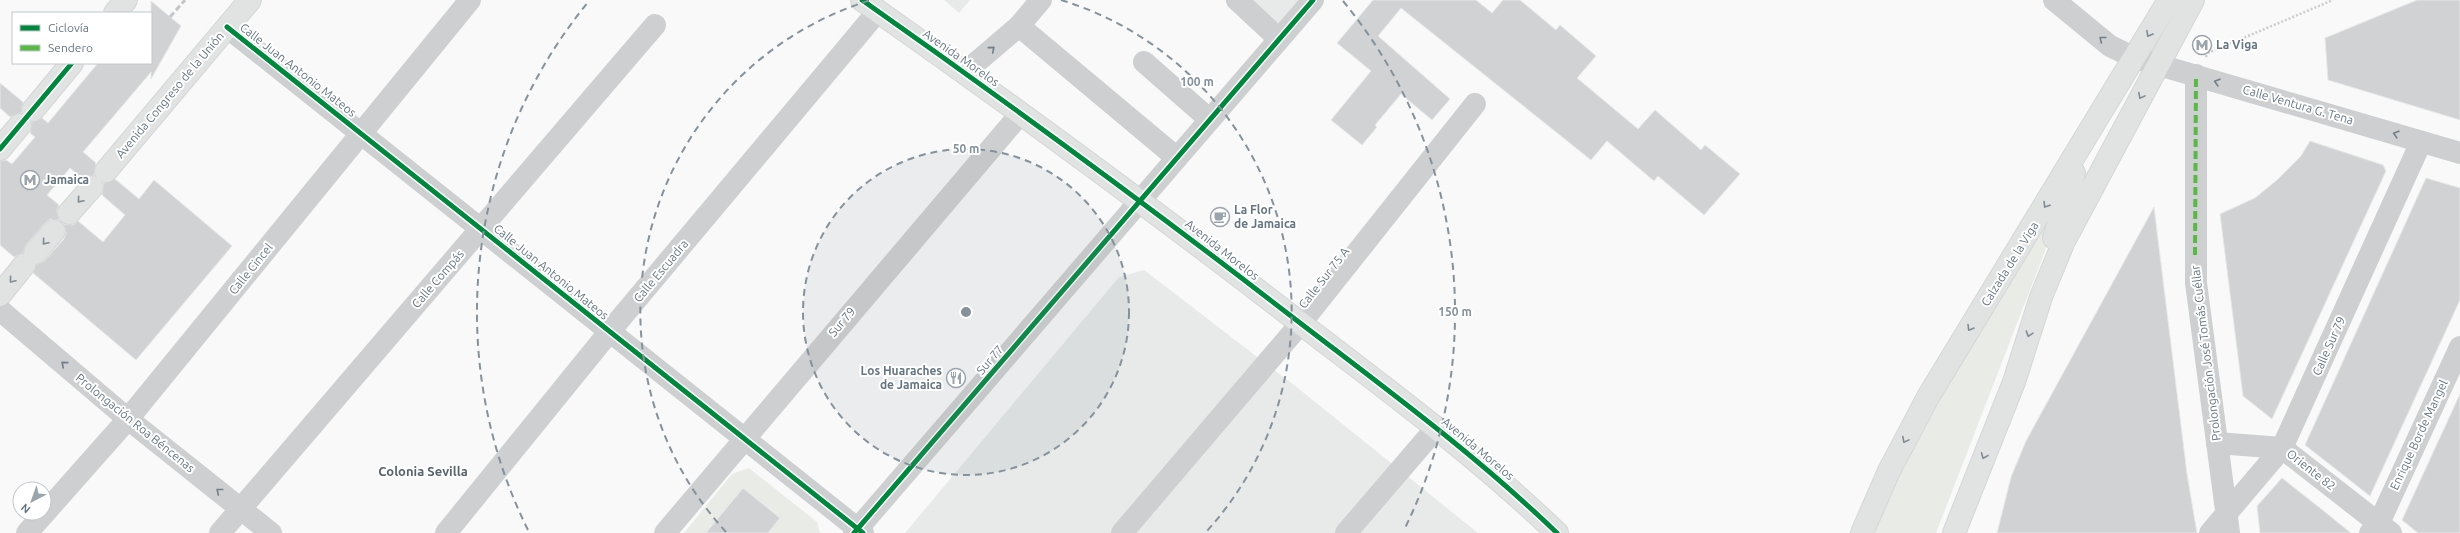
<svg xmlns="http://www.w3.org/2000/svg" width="2460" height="533" font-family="Ubuntu,sans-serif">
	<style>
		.built { fill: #e8e9e9 }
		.green { fill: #e8ebe6 }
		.building { fill: #d0d2d3; stroke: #e8e8e8 }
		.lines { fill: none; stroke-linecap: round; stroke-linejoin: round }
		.major-casing { stroke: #d5d6d7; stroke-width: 24 }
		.path { stroke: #cbcccd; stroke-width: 2.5; stroke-dasharray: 2 2; stroke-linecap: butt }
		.minor { stroke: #cecfd0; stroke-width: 22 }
		.major { stroke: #e1e2e2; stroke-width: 22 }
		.rail { stroke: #c3c5c6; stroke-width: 3; stroke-dasharray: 6 3; stroke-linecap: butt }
		.quiet { stroke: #58b947; stroke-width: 4; stroke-dasharray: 8 4; stroke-linecap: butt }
		.cycleway-casing { stroke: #fff; stroke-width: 8 }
		.cycleway { stroke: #00873e; stroke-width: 5 }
		.oneway { stroke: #7e8c96 }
		.oneway2 { stroke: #707f8b }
		.ring { fill: none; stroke: #84929c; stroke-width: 2; stroke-dasharray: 7 5 }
		.labels { text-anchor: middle; stroke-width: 4; stroke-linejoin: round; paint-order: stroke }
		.poi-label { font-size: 12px; font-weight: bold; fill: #657683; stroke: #fff; text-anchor: start }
		.street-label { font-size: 12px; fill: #657683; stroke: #fff }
		.neighbourhood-label { font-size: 13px; font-weight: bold; fill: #57646e; stroke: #fff }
		.centre { fill: #84929c; stroke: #fff; stroke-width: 2 }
		.ring-label { font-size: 12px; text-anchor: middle; font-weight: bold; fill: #84929c; stroke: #fff; stroke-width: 4; stroke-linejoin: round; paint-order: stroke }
	</style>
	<rect width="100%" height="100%" fill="#f9f9f9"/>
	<g class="built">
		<path d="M 944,0 L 970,0 L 959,13 Z"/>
		<path d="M 1250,0 L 1305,0 L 1283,27 Z"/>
		<path d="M 1144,270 L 1299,389 L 1478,533 L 905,533 L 1119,277 Z"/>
	</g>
	<g class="green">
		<path d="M 2047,215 L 2054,215 L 2045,251 L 1936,533 L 1875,533 L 1921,423 Z"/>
		<path d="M 749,468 L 817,522 L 820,533 L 684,533 L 732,474 Z"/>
	</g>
	<g class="building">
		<path d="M 1373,0 L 1476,0 L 1492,13 L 1503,0 L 1520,0 L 1556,30 L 1560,25 L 1596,56 L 1577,78 L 1638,129 L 1655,110 L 1701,150 L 1705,145 L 1740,174 L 1704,215 L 1658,176 L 1654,181 L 1607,141 L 1591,160 L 1401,8 L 1378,36 L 1450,99 L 1432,120 L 1401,94 L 1375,125 L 1377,127 L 1362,145 L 1331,120 L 1371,71 L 1337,43 Z"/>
		<path d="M 2417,0 L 2460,0 L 2460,120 L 2328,80 L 2325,38 Z"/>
		<path d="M 151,1 L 181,26 L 151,79 L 151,72 L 83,152 L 96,163 L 94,175 L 83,179 L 70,168 L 47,195 L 59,205 L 57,211 L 59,220 L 50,219 L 45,223 L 26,245 L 23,253 L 14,257 L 0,245 L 0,161 L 6,160 L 12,164 L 35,137 L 30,133 L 32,122 L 42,118 L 48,123 L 98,63 L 151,63 Z"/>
		<path d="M 0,83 L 23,102 L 21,113 L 10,117 L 0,108 Z"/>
		<path d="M 2310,141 L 2383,165 L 2386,171 L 2272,419 L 2243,396 L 2220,214 L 2255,198 L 2277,180 L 2301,156 Z"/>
		<path d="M 2426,178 L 2460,188 L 2460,300 L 2370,496 L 2305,445 Z"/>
		<path d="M 115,179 L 139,199 L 154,180 L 232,246 L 136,360 L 33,273 L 36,265 L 44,261 L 64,239 L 66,233 L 64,224 L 73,225 L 78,221 L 103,242 L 125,215 L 102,195 L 104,183 Z"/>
		<path d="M 2154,207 L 2187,474 L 2197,533 L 1997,533 L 2011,477 L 2026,441 Z"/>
		<path d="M 2460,394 L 2460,533 L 2418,533 L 2402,520 Z"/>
		<path d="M 2282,478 L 2325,512 L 2351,533 L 2260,533 L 2257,506 Z"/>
		<path d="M 743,488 L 780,518 L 768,533 L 706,533 Z"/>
	</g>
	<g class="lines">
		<g class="major-casing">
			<g id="major">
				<path d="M 862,0 C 1007,102 1150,207 1291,316 C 1382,386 1474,453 1557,533"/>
				<path d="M 115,13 L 126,0"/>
				<path d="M 33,110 L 72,63"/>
				<path d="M 0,149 L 20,125"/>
				<path d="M 106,171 L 250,0"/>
				<path d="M 69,213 L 92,187"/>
				<path d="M 2054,238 L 2074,173"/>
				<path d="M 35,253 L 54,231"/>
				<path d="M 0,295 L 24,265"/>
				<path d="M 1862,533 L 1889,471 L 1928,397 L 2169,0"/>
				<path d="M 1954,533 L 2014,382 L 2041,297 L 2064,241 L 2193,0"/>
			</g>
		</g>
		<path class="path" d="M 2206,57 L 2208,53 L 2333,0"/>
		<g class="minor">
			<path d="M 1237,0 L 1279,39"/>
			<path d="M 2054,0 L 2110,46 L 2135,58 L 2460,153"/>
			<path d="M 1019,26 L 1177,158"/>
			<path d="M 227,27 L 863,533"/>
			<path d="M 1144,62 L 1209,119"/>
			<path d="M 964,73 L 1019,26 L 1041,0"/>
			<path d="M 2196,75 L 2196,283 L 2229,533"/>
			<path d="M 0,310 L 128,419 L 271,533"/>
			<path d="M 2217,443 L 2282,448 L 2391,533"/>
			<path d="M 27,533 L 128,419 L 470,0"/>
			<path d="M 220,533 L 655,25"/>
			<path d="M 446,533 L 610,331 L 878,11"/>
			<path d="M 665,533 L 1021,113"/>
			<path d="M 854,533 L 1313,0"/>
			<path d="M 1122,533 L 1301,323 L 1475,104"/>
			<path d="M 1346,533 L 1437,427"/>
			<path d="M 2210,533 L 2282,448 L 2421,142"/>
			<path d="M 2370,533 L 2379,523 L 2460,347"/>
		</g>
		<use href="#major" class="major"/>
		<path class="rail" d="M 170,17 L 185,0"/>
		<path class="quiet" d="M 2195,255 L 2196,75"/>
		<g class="cycleway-casing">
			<g id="cycleway">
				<path d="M 862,0 C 1007,102 1150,207 1291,316 C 1382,386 1474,453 1557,533"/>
				<path d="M 227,27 L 863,533"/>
				<path d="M 0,149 L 72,63"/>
				<path d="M 854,533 L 1313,0"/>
			</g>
		</g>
		<use href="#cycleway" class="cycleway"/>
	</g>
	<defs><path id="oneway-chevron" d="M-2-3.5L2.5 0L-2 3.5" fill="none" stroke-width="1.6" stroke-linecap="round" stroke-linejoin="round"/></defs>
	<g class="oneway">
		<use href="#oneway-chevron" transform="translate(2149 34) rotate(120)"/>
		<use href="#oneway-chevron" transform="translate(2141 96) rotate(118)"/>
		<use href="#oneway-chevron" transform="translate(80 200) rotate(131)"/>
		<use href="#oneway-chevron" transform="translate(2046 205) rotate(122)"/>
		<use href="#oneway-chevron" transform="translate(45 242) rotate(131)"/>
		<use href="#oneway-chevron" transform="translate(12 280) rotate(130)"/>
		<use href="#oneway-chevron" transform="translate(1970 328) rotate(121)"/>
		<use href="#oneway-chevron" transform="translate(2029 334) rotate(108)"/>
		<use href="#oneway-chevron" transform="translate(1905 440) rotate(118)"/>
		<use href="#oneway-chevron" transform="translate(1984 456) rotate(112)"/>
	</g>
	<g class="oneway2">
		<use href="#oneway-chevron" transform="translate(2102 39) rotate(-141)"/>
		<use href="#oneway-chevron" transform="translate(992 49) rotate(-40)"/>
		<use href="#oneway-chevron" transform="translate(2217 82) rotate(-164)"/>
		<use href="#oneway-chevron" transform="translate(2396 134) rotate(-164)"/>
		<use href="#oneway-chevron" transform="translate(64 364) rotate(-140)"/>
		<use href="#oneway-chevron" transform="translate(219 491) rotate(-141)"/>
	</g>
	<circle cx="966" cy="312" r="163" fill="#84929c" fill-opacity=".12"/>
	<g class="ring">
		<circle cx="966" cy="312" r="163"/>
		<path d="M726 532A326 326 0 0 1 871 0M1061 0A326 326 0 0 1 1206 532"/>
		<path d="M528 530A489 489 0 0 1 589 1M1343 1A489 489 0 0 1 1404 530"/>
	</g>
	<defs>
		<g id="metro-ring" transform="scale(1)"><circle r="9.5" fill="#fff" stroke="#99a4ac" stroke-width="1.5"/><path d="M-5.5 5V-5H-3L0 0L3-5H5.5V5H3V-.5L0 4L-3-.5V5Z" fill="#99a4ac"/></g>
		<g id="cafe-ring" transform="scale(1)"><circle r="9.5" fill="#fff" stroke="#99a4ac" stroke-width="1.5"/><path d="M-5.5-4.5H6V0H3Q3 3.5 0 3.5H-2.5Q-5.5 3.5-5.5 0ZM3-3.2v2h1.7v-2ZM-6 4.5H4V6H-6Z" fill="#99a4ac"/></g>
		<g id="restaurant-ring" transform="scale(1)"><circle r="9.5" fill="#fff" stroke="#99a4ac" stroke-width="1.5"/><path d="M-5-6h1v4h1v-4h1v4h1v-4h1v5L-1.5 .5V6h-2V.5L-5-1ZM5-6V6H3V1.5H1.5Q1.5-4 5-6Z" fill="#99a4ac"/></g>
	</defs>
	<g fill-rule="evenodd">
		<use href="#metro-ring" x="2202" y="45"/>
		<use href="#metro-ring" x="30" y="180"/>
		<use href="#cafe-ring" x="1220" y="217"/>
		<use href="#restaurant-ring" x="956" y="378"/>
	</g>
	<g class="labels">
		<g class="poi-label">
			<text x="2216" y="49">La Viga</text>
			<text x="44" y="184">Jamaica</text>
			<text x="1234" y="214">La Flor<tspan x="1234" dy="14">de Jamaica</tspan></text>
			<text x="942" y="375" text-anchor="end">Los Huaraches<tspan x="942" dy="14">de Jamaica</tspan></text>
		</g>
		<g class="street-label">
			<text transform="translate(961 58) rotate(35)" y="4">Avenida Morelos</text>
			<text transform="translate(298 70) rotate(38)" y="4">Calle Juan Antonio Mateos</text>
			<text transform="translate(170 95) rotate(-50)" y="4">Avenida Congreso de la Unión</text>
			<text transform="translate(2298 105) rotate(16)" y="4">Calle Ventura G. Tena</text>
			<text transform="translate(1222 250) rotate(38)" y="4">Avenida Morelos</text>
			<text transform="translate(2010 264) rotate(-58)" y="4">Calzada de la Viga</text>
			<text transform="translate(251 269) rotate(-51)" y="4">Calle Cincel</text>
			<text transform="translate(661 271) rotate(-50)" y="4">Calle Escuadra</text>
			<text transform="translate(551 272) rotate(39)" y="4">Calle Juan Antonio Mateos</text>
			<text transform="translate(1324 278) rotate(-52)" y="4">Calle Sur 75 A</text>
			<text transform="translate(438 279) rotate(-49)" y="4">Calle Compás</text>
			<text transform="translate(842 322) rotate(-50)" y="4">Sur 79</text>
			<text transform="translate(2329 346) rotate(-66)" y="4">Calle Sur 79</text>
			<text transform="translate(2206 353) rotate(-97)" y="4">Prolongación José Tomás Cuéllar</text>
			<text transform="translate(990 360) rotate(-49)" y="4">Sur 77</text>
			<text transform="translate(135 423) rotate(39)" y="4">Prolongación Roa Béncenas</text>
			<text transform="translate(2419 435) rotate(-65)" y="4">Enrique Borde Mangel</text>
			<text transform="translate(1478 449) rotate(40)" y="4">Avenida Morelos</text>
			<text transform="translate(2311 470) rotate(38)" y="4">Oriente 82</text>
		</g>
		<g class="neighbourhood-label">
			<text x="423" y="476">Colonia Sevilla</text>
		</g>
	</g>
	<circle cx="966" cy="312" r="6" class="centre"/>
	<g class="ring-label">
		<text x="1197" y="86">100 m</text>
		<text x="966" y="153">50 m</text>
		<text x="1455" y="316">150 m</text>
	</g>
	<rect x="12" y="12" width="140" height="52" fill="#ffffff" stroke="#c1c8cd"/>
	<rect x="20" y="25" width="20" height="6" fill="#00873e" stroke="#c1c8cd"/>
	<text x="48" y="32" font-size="12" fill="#657683">Ciclovía</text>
	<rect x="20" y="45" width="20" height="6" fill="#58b947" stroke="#c1c8cd"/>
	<text x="48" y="52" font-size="12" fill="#657683">Sendero</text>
	<g transform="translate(32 501) rotate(221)"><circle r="19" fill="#ffffff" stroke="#c1c8cd"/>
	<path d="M0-3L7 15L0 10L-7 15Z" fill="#99a4ac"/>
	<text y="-6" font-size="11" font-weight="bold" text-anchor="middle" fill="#657683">N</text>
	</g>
</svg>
